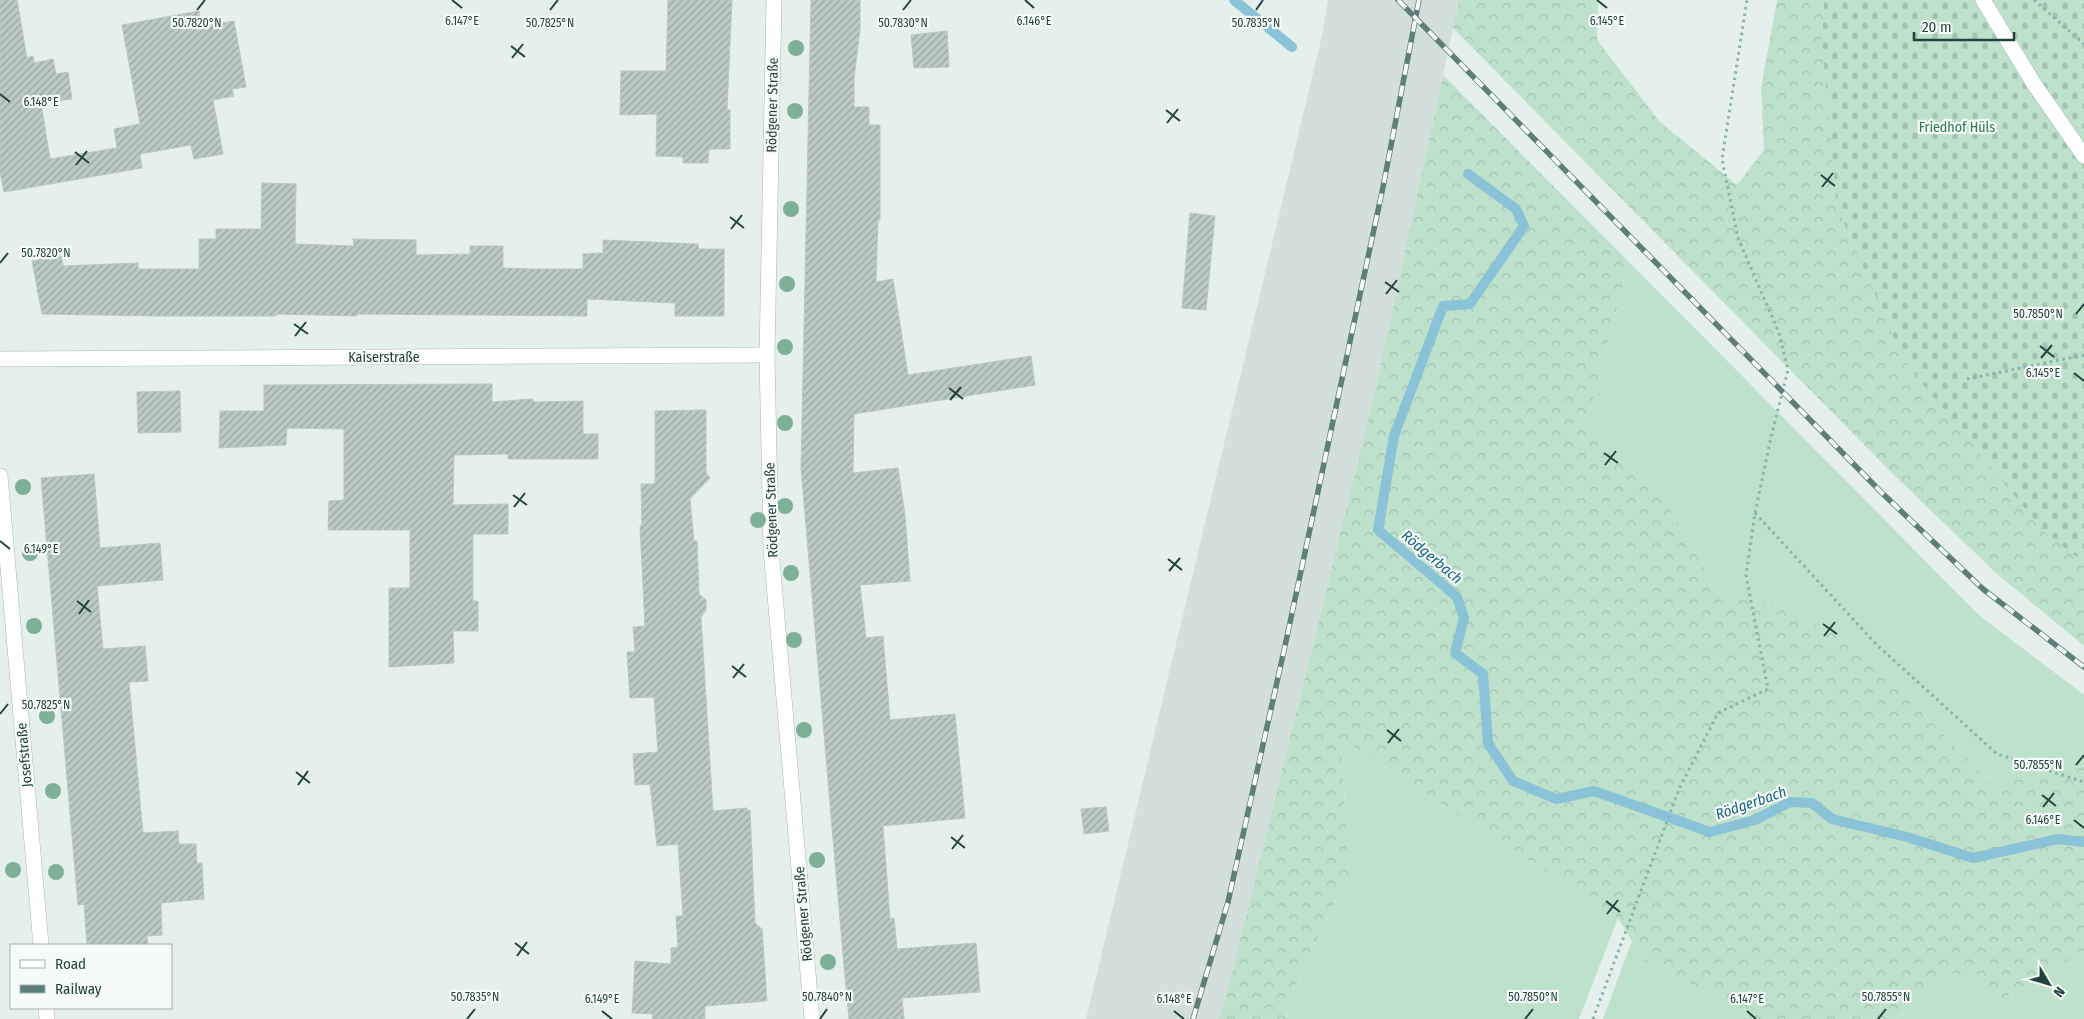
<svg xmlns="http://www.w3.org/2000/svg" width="2084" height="1019" font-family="'Fira Sans Condensed',sans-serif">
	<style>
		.built { fill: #d3dfdb }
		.grass { fill: #bde1cb }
		.forest { fill: url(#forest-crowns) }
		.cemetery { fill: url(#cemetery-stones) }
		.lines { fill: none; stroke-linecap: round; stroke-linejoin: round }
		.stream { stroke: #8ac2d7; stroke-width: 10 }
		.building { fill: url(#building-hatch); stroke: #b7c9c4 }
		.lane-casing { stroke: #a7b8b4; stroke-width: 16 }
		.street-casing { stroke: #a7b8b4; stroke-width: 16 }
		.secondary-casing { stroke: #a3bbb6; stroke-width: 16 }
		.path { stroke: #84b4ab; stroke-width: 3; stroke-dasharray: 2.5 4; stroke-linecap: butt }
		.lane { stroke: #fff; stroke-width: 15 }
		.street { stroke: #fff; stroke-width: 15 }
		.secondary { stroke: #fff; stroke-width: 15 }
		.rail-casing { stroke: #5d7e79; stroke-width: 5.5 }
		.rail { stroke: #f6fbf9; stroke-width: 4; stroke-dasharray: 11; stroke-linecap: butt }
		.tree { fill: #7eb098 }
		.ticks { fill: none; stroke: #22433e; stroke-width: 2 }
		.labels { text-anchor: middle; stroke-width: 4.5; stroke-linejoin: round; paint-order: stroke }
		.street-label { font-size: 14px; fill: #22433e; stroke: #f6fbf9 }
		.park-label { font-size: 14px; fill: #2a7c54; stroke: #f6fbf9 }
		.water-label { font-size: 15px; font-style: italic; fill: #186483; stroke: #f6fbf9 }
		.ticks-label { font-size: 12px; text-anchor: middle; fill: #22433e; stroke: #f6fbf9; stroke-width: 4.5; stroke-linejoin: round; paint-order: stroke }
	</style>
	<defs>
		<pattern id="forest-crowns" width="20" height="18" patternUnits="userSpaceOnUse" patternTransform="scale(1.25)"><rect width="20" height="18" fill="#bde1cb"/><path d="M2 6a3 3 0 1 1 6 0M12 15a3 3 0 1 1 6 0" fill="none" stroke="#a2c2af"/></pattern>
		<pattern id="cemetery-stones" width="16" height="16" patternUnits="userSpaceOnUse" patternTransform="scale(1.25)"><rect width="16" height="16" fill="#bde1cb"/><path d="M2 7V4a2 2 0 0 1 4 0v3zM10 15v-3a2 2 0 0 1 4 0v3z" fill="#a2c2af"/></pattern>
		<pattern id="building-hatch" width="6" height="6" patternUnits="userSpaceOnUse" patternTransform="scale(1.25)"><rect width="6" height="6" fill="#bacac5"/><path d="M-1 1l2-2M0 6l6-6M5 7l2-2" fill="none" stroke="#97a6a1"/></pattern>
	</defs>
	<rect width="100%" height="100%" fill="#e5efec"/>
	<path class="built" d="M 1328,0 L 1459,0 L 1372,405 L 1225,1001 L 1218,1019 L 1086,1019 L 1322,36 Z"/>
	<g class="grass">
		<path d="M 1629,262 L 1980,616 L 2084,695 L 2084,766 L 1993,785 L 1857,646 L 1773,603 L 1722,598 L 1654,482 L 1587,423 Z"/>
		<path d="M 1341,739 L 1618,918 L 1579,1019 L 1286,1019 L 1293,992 L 1349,872 Z"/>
		<path d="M 1632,941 L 1645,962 L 1758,1019 L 1603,1019 Z"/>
		<path d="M 2084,952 L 2084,1019 L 1896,1019 L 1952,973 L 2002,999 Z"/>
	</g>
	<g class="forest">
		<path d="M 1459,0 L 1598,0 L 1597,40 L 1660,122 L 1737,185 L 1764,150 L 1761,88 L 1777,0 L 1824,0 L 1822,41 L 2046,533 L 2084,562 L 2084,646 L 1996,573 L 1896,477 L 1453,28 Z"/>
		<path d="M 1443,75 L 1629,262 L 1587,423 L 1654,482 L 1722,598 L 1773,603 L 1857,646 L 1993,785 L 2084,766 L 2084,952 L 2002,999 L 1952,973 L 1896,1019 L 1758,1019 L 1645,962 L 1618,918 L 1341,739 L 1349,872 L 1293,992 L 1286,1019 L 1218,1019 L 1225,1001 L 1372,405 Z"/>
	</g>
	<path class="cemetery" d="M 1824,0 L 2084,0 L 2084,562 L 2046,534 L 1905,362 L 1837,207 L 1822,41 Z"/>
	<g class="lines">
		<g class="stream">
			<path d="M 1234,0 L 1292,47"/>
			<path d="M 1468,174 L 1516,209 L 1524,226 L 1470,304 L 1443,306 L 1394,436 L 1378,530 L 1457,597 L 1464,618 L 1455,653 L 1483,674 L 1488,743 L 1513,781 L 1556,799 L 1594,791 L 1710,832 L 1755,820 L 1790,802 L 1812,803 L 1832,819 L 1907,837 L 1973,858 L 2058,839 L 2084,842"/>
		</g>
	</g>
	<g class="building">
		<path d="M 0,0 L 17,0 L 27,58 L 33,56 L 34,63 L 53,59 L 56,74 L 68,72 L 72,99 L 41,103 L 50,159 L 117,148 L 114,129 L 140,124 L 122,25 L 199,11 L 201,27 L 234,21 L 246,87 L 232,89 L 234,96 L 213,100 L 223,154 L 194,159 L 191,145 L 140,154 L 142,168 L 4,192 L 0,172 Z"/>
		<path d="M 668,0 L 732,0 L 727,110 L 730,110 L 730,149 L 709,149 L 708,163 L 683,163 L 683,157 L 656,156 L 657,114 L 620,115 L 621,71 L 666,71 Z"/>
		<path d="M 811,0 L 860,0 L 860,30 L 854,78 L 854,107 L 869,107 L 869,125 L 880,125 L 880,220 L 878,220 L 876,282 L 893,279 L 908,375 L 1031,356 L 1035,385 L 854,414 L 853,473 L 898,468 L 905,515 L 910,581 L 860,585 L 866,638 L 883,636 L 890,720 L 955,714 L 965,818 L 883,826 L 890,919 L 894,918 L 897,949 L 976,943 L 980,992 L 902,998 L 904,1019 L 849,1019 L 844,966 L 801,468 Z"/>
		<path d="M 947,31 L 949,67 L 914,68 L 911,35 Z"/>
		<path d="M 262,183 L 296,184 L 295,244 L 354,246 L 353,239 L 416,240 L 416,255 L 470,254 L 470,246 L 503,246 L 503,268 L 534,269 L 583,269 L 583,254 L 603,253 L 603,240 L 698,244 L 699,249 L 724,249 L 724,316 L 675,316 L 675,303 L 587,299 L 587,316 L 357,314 L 357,316 L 276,314 L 276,316 L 158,316 L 42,314 L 32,261 L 61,256 L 63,266 L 138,263 L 138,269 L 199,269 L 199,239 L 216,239 L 216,229 L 261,229 Z"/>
		<path d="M 1190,213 L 1215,216 L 1206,310 L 1182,308 Z"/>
		<path d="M 492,384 L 492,402 L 532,399 L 535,402 L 583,401 L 583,434 L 598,434 L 598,459 L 508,459 L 508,454 L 454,455 L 453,505 L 508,504 L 508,534 L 473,534 L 473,601 L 478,601 L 478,631 L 453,631 L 454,663 L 389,667 L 389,588 L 410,588 L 410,530 L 328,530 L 329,501 L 344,500 L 344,429 L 287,428 L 286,445 L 219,448 L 220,411 L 264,411 L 264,385 Z"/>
		<path d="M 180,391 L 181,432 L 138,433 L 137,392 Z"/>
		<path d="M 706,410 L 706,473 L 710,478 L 690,499 L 694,541 L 697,541 L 699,594 L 706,600 L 706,610 L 701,617 L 713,811 L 747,808 L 748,811 L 750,810 L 755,923 L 762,929 L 767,1001 L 705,1006 L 705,1019 L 652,1019 L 653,1014 L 632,1013 L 635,961 L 671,964 L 671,948 L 678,947 L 676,916 L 683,916 L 678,844 L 657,846 L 650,784 L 635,785 L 633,754 L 658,752 L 654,697 L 630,698 L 627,652 L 635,652 L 633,627 L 645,626 L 640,526 L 642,525 L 641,484 L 655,484 L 655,411 Z"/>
		<path d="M 94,474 L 100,548 L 160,543 L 163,580 L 97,586 L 103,649 L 145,646 L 148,681 L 129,682 L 143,833 L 178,831 L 179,844 L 196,844 L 197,864 L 202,863 L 204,899 L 161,903 L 162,935 L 147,936 L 148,945 L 87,945 L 84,904 L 78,905 L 41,478 Z"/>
		<path d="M 1106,807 L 1109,831 L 1084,834 L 1081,809 Z"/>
	</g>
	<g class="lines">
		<g class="lane-casing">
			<path id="lane" d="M 1983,0 L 2034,84 L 2084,156"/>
		</g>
		<g class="street-casing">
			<g id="street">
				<path d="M 774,0 L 767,355 L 771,549 L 812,1019"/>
				<path d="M 0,359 L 767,355"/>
			</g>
		</g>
		<g class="secondary-casing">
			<g id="secondary">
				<path d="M 0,476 L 41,945"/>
				<path d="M 46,1008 L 47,1019"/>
			</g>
		</g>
		<g class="path">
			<path d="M 2034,0 L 2084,44"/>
			<path d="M 1967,379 L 2084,355"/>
			<path d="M 1755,513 L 1877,645 L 1997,754 L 2084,782"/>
			<path d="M 1593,1019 L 1679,789 L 1718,713 L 1768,689 L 1746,575 L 1755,513 L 1772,433 L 1788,370 L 1779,333 L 1738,238 L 1722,159 L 1747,0"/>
		</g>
		<use href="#lane" class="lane"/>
		<use href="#street" class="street"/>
		<use href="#secondary" class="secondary"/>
		<g class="rail-casing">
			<g id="rail">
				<path d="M 1398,0 L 1882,493 L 1983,589 L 2084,667"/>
				<path d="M 1193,1019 L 1228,902 L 1285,646 L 1383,187 L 1419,0"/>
			</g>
		</g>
		<use href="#rail" class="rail"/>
	</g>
	<g class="tree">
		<circle cx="796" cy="48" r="8"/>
		<circle cx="795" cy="111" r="8"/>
		<circle cx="791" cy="209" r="8"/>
		<circle cx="787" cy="284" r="8"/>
		<circle cx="785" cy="347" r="8"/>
		<circle cx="785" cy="423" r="8"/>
		<circle cx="23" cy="487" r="8"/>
		<circle cx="785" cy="506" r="8"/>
		<circle cx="758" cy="520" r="8"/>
		<circle cx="30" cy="553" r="8"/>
		<circle cx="791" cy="573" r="8"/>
		<circle cx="34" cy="626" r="8"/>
		<circle cx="794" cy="640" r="8"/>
		<circle cx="47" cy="716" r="8"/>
		<circle cx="804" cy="730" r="8"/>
		<circle cx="53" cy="791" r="8"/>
		<circle cx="817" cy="860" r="8"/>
		<circle cx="13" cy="870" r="8"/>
		<circle cx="56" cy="872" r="8"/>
		<circle cx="828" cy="962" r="8"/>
	</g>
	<path class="ticks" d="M 452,0 L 462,8M 1025,0 L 1034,8M 1597,0 L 1607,8M 197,10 L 205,0M 550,10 L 558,0M 903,10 L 911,0M 1256,10 L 1263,0M 511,46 L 525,57M 512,58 L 523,44M 0,94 L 10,102M 1166,110 L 1180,121M 1167,123 L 1178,109M 75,152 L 89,163M 76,165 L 87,151M 1821,175 L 1835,186M 1822,187 L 1833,173M 730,217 L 744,228M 731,229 L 742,215M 0,263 L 8,253M 1385,282 L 1399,292M 1386,294 L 1397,280M 2076,314 L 2084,304M 294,324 L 308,334M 295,336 L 306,322M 2040,346 L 2054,357M 2041,358 L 2052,345M 2074,373 L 2084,381M 949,388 L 963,399M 950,400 L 961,387M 1604,453 L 1618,463M 1605,465 L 1616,451M 513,495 L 527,505M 514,507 L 525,493M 0,541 L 10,549M 1168,559 L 1182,570M 1169,571 L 1180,558M 77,601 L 91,612M 79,614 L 89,600M 1823,624 L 1837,634M 1824,636 L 1835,622M 732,666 L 746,677M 733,678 L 744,664M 0,714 L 8,704M 1387,730 L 1401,741M 1388,743 L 1399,729M 2076,765 L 2084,755M 296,772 L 310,783M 298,785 L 308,771M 2042,795 L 2056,806M 2043,807 L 2054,793M 2074,820 L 2084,828M 951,837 L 965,848M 952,849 L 963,835M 1606,901 L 1620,912M 1607,914 L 1618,900M 515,943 L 529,954M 517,956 L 527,942M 602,1011 L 612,1019M 1174,1011 L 1184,1019M 1747,1011 L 1756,1019M 467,1019 L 475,1009M 820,1019 L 827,1009M 1525,1019 L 1533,1009M 1878,1019 L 1886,1009"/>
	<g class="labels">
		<g class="street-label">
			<text transform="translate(772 105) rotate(-89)" y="5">Rödgener Straße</text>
			<text x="384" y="362">Kaiserstraße</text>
			<text transform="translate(771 510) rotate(-92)" y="5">Rödgener Straße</text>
			<text transform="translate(24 755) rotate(-95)" y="5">Josefstraße</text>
			<text transform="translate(803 914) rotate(-95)" y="5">Rödgener Straße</text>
		</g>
		<g class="park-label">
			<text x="1957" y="132">Friedhof Hüls</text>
		</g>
		<g class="water-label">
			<text transform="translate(1432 557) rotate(40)" y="5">Rödgerbach</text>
			<text transform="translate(1751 803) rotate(-19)" y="5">Rödgerbach</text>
		</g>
	</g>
	<g class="ticks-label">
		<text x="462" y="25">6.147°E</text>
		<text x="1034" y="25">6.146°E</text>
		<text x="1607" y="25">6.145°E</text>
		<text x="197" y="27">50.7820°N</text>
		<text x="550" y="27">50.7825°N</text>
		<text x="903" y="27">50.7830°N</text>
		<text x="1256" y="27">50.7835°N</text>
		<text x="41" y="106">6.148°E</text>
		<text x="46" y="257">50.7820°N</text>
		<text x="2038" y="318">50.7850°N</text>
		<text x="2043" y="377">6.145°E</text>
		<text x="41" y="553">6.149°E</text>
		<text x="46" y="709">50.7825°N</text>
		<text x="2038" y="769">50.7855°N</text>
		<text x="2043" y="824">6.146°E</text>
		<text x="475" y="1001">50.7835°N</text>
		<text x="827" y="1001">50.7840°N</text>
		<text x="1533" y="1001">50.7850°N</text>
		<text x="1886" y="1001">50.7855°N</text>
		<text x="602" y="1003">6.149°E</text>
		<text x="1174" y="1003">6.148°E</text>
		<text x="1747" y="1003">6.147°E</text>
	</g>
	<rect x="10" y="944" width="162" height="65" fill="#f6fbf9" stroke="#a1b1ae"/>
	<rect x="20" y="960" width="25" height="8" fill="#ffffff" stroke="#a1b1ae"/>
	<text x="55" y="969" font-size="15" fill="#22433e">Road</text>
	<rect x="20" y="985" width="25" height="8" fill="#5d7e79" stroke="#a1b1ae"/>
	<text x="55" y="994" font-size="15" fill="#22433e">Railway</text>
	<g transform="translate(2049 984) rotate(128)" stroke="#f6fbf9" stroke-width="4" paint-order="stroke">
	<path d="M0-4L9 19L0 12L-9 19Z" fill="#22433e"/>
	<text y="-8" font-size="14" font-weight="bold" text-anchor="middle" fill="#22433e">N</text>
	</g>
	<path d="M1914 32v8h100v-8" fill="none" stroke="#22433e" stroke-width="2.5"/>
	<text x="1922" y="32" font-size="15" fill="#22433e" stroke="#f6fbf9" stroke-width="4" paint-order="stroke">20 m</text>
</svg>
